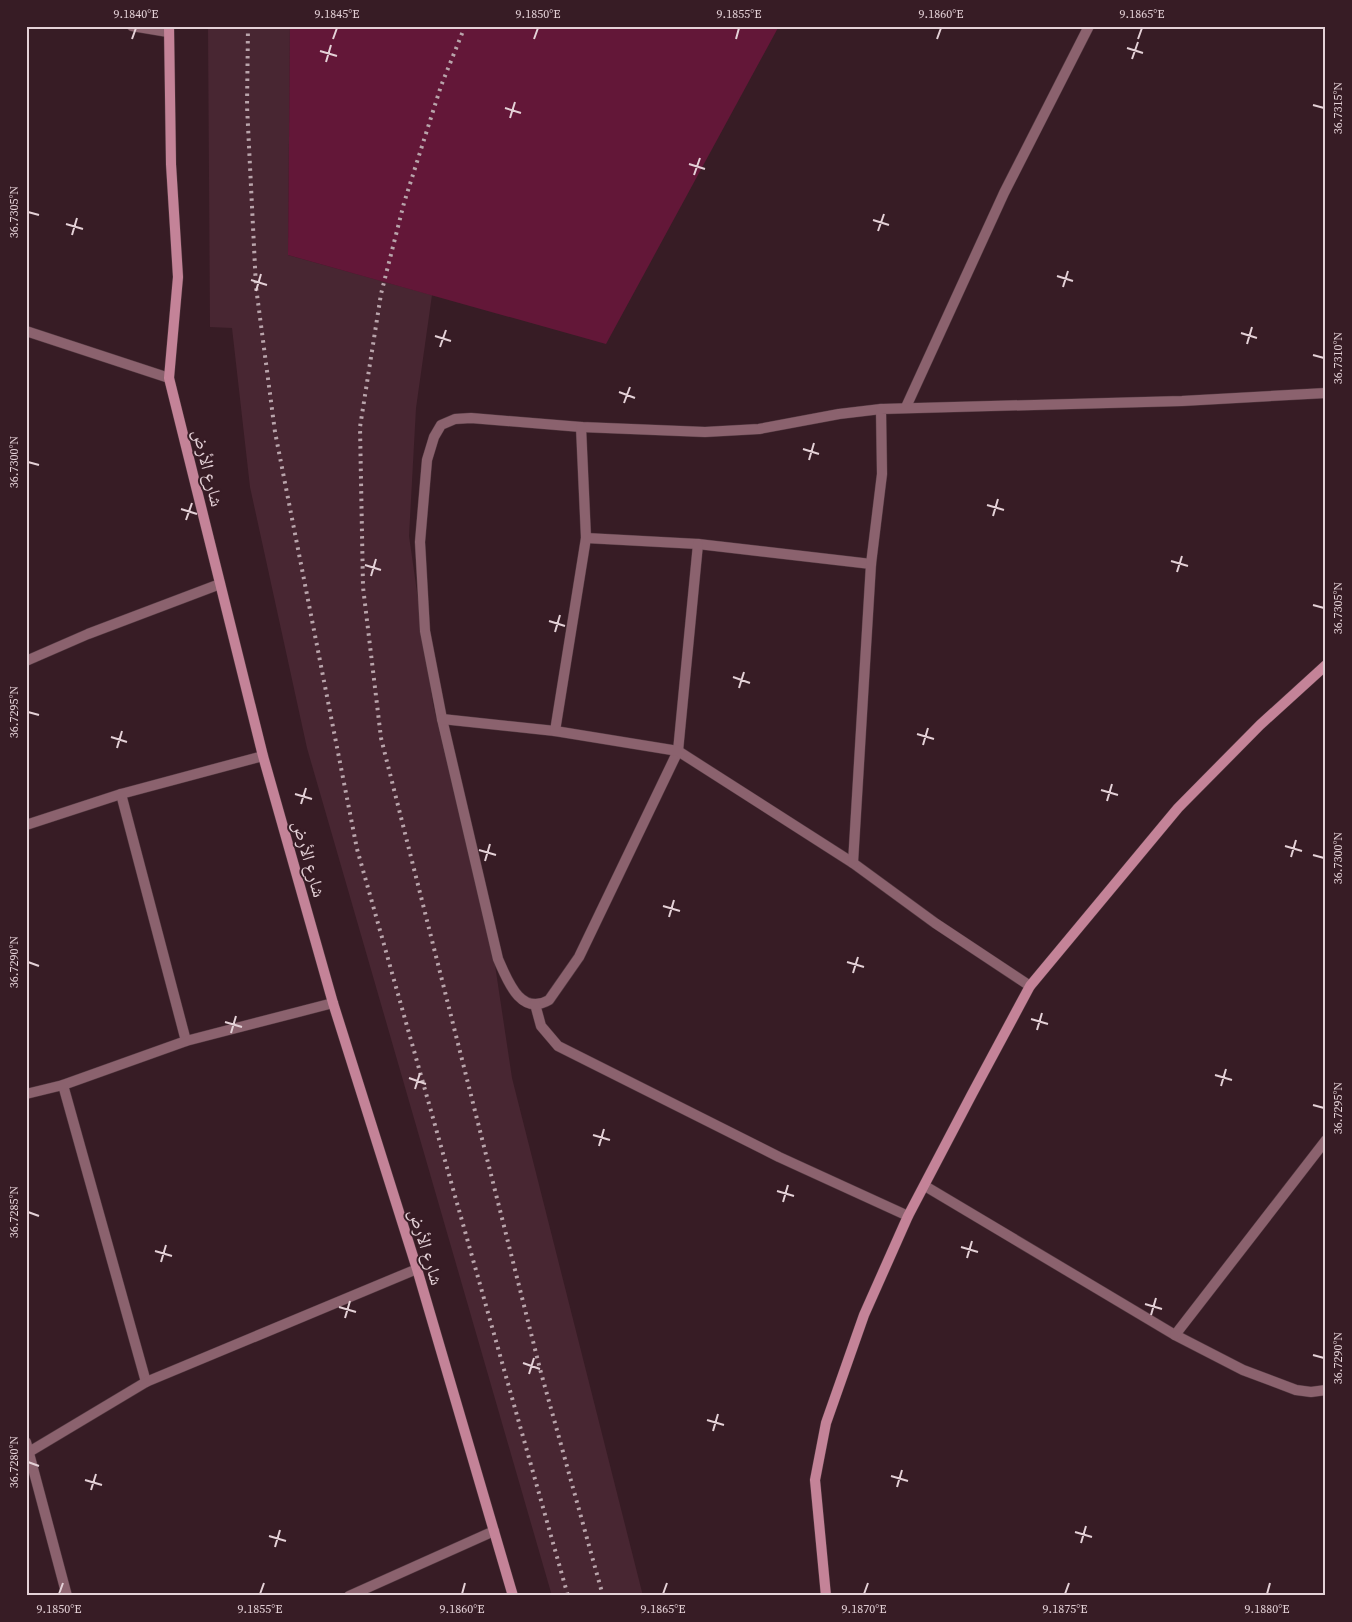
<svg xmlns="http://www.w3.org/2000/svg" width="1352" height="1622" font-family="'Source Serif 4','Noto Naskh Arabic',serif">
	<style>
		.built { fill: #482632 }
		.grass { fill: #631738 }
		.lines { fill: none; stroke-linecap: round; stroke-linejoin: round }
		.minor-casing { stroke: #533941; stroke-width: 11 }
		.tertiary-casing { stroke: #533941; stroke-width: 11 }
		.secondary-casing { stroke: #533941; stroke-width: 11 }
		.minor { stroke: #8b626e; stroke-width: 10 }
		.tertiary { stroke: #8b626e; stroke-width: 10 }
		.secondary { stroke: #c48398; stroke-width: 10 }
		.rail { stroke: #b9a4ab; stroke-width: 4; stroke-dasharray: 2.5 5; stroke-linecap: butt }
		.ticks { fill: none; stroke: #e4d1d7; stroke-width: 2 }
		.labels { text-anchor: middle; stroke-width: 4; stroke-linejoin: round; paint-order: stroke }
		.street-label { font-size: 18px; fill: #e4d1d7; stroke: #371c25 }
		.neatline { fill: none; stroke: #e4d1d7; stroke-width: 2 }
		.ticks-label { font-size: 12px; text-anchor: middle; fill: #e4d1d7 }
	</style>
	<rect width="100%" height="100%" fill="#371c25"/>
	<path class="built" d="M 208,26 L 290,26 L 288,255 L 432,295 L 416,408 L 409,536 L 433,704 L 495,965 L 512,1078 L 643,1596 L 552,1596 L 307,748 L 250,487 L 232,328 L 210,327 Z"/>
	<path class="grass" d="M 290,26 L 779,26 L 606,344 L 288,255 Z"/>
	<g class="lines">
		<g class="minor-casing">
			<g id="minor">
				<path d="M 132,26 L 168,32"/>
				<path d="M 26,331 L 169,378"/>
				<path d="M 906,407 L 1004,193 L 1089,26"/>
				<path d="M 586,538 L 698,544 L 871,564"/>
				<path d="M 698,544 L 678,751 L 579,957 L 549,1000 C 520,1017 507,979 498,959 L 442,719 L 425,631 L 420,542 L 427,460 L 434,437 L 441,425 L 455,419 L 471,418 L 581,427 L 705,432 L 759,429 L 839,414 L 881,409"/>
				<path d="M 26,661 L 88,634 L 220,584"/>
				<path d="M 442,719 L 555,731 L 678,751 L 853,863 L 935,923 L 1030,986"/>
				<path d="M 555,731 L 586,538 L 581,427"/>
				<path d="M 121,794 L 186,1041"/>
				<path d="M 853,863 L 871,564 L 882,474 L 881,409 L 1182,401 L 1326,393"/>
				<path d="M 535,1004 L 541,1026 L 558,1046 L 779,1157 L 908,1216"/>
				<path d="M 63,1085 L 146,1382"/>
				<path d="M 26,1094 L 63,1085 L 186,1041 L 333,1003"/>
				<path d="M 925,1186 L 1175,1335 L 1243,1370 L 1296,1390 L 1311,1392 L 1326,1390"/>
				<path d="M 1175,1335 L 1326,1140"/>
				<path d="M 26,1442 L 67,1596"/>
				<path d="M 29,1452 L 146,1382 L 417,1269"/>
				<path d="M 349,1596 L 494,1531"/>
			</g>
		</g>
		<g class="tertiary-casing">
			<path id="tertiary" d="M 26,825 L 121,794 L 263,756"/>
		</g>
		<g class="secondary-casing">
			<g id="secondary">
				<path d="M 169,26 L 171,164 L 178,277 L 169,378 L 263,756 L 333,1003 L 417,1269 L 513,1596"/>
				<path d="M 826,1596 L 815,1480 L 826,1423 L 864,1315 L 908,1216 L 972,1094 L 1030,986 L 1178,808 L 1260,725 L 1326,665"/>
			</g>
		</g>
		<use href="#minor" class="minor"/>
		<use href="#tertiary" class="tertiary"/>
		<use href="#secondary" class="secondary"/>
		<g class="rail">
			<path d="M 248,26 L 247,106 L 256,287 L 275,432 L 357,849 L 568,1596"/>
			<path d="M 465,26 L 441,86 L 404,203 L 381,294 L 360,427 L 363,587 L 381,738 L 540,1369 L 603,1596"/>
		</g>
	</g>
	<path class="ticks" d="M 132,39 L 136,28M 333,39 L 337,28M 534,39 L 538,28M 736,39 L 739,28M 937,39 L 941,28M 1138,39 L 1142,28M 1127,48 L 1143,53M 320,51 L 337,56M 1132,59 L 1138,42M 326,62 L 331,45M 1313,105 L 1324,108M 505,108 L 521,113M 510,118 L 515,102M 689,164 L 705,169M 694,175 L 700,158M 28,212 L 39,215M 873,220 L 889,225M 66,224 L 83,229M 878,231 L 884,214M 72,235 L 77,218M 1057,276 L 1073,281M 251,280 L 267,285M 1063,287 L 1068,271M 256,291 L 261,274M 1241,333 L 1257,338M 435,336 L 451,341M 1247,344 L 1252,327M 440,347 L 446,330M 1313,355 L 1324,358M 619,392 L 635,398M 624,403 L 630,387M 803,449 L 819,454M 809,460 L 814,443M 28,462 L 39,465M 987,505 L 1004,510M 181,509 L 197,514M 993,516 L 998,499M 186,520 L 192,503M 1171,561 L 1188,566M 365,565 L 381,570M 1177,572 L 1182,556M 371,576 L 376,559M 1313,605 L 1324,608M 549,621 L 565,626M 555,632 L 560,615M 733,677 L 750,683M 739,688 L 744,672M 28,712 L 39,715M 917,734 L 934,739M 111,737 L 127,742M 923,745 L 928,728M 117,748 L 122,731M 1101,790 L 1118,795M 295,794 L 312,799M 1107,801 L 1112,784M 301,804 L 306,788M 1285,846 L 1302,851M 479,850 L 496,855M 1313,855 L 1324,858M 1291,857 L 1296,840M 485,861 L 490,844M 663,906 L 680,911M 669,917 L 674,900M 28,962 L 39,966M 847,962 L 864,967M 853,973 L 858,957M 1031,1019 L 1048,1024M 225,1022 L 242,1027M 1037,1030 L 1042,1013M 231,1033 L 236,1016M 1215,1075 L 1232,1080M 409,1078 L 426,1084M 1221,1086 L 1226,1069M 415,1089 L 420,1073M 1313,1105 L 1324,1108M 593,1135 L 610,1140M 599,1146 L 604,1129M 777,1191 L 794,1196M 783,1202 L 788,1185M 28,1212 L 39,1216M 961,1247 L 978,1252M 155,1251 L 172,1256M 967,1258 L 972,1241M 161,1262 L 166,1245M 1145,1304 L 1162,1309M 339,1307 L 356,1312M 1151,1315 L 1156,1298M 345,1318 L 350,1301M 1313,1355 L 1324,1358M 523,1363 L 540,1369M 529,1374 L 534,1358M 707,1420 L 724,1425M 713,1431 L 718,1414M 28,1462 L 39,1466M 891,1476 L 908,1481M 85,1480 L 102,1485M 897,1487 L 902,1470M 91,1490 L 96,1474M 1075,1532 L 1092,1537M 269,1536 L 286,1541M 1081,1543 L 1086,1526M 275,1547 L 280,1530M 59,1594 L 63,1583M 260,1594 L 264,1583M 462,1594 L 465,1583M 663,1594 L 667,1583M 864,1594 L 868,1583M 1065,1594 L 1069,1583M 1267,1594 L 1270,1583"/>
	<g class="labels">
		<g class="street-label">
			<text transform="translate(208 468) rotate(76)" y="6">شارع الأرض</text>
			<text transform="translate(309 859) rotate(74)" y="6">شارع الأرض</text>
			<text transform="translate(426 1247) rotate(73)" y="6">شارع الأرض</text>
		</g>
	</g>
	<rect width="1352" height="1622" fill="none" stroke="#371c25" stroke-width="55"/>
	<rect x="28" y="28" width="1296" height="1566" class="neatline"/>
	<g class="ticks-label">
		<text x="136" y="18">9.1840°E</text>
		<text x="337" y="18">9.1845°E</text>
		<text x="538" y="18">9.1850°E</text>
		<text x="739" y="18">9.1855°E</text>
		<text x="941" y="18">9.1860°E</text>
		<text x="1142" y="18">9.1865°E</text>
		<text transform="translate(1338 108) rotate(-90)" y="4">36.7315°N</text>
		<text transform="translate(14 212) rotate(-90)" y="4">36.7305°N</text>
		<text transform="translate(1338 358) rotate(-90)" y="4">36.7310°N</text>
		<text transform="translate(14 462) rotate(-90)" y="4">36.7300°N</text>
		<text transform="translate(1338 608) rotate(-90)" y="4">36.7305°N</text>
		<text transform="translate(14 712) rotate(-90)" y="4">36.7295°N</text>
		<text transform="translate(1338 858) rotate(-90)" y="4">36.7300°N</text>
		<text transform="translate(14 962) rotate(-90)" y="4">36.7290°N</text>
		<text transform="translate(1338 1108) rotate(-90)" y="4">36.7295°N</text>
		<text transform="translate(14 1212) rotate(-90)" y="4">36.7285°N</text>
		<text transform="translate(1338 1358) rotate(-90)" y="4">36.7290°N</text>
		<text transform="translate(14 1462) rotate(-90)" y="4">36.7280°N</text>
		<text x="59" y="1613">9.1850°E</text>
		<text x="260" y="1613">9.1855°E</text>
		<text x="462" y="1613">9.1860°E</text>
		<text x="663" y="1613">9.1865°E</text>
		<text x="864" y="1613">9.1870°E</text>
		<text x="1065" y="1613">9.1875°E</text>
		<text x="1267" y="1613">9.1880°E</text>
	</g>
</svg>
